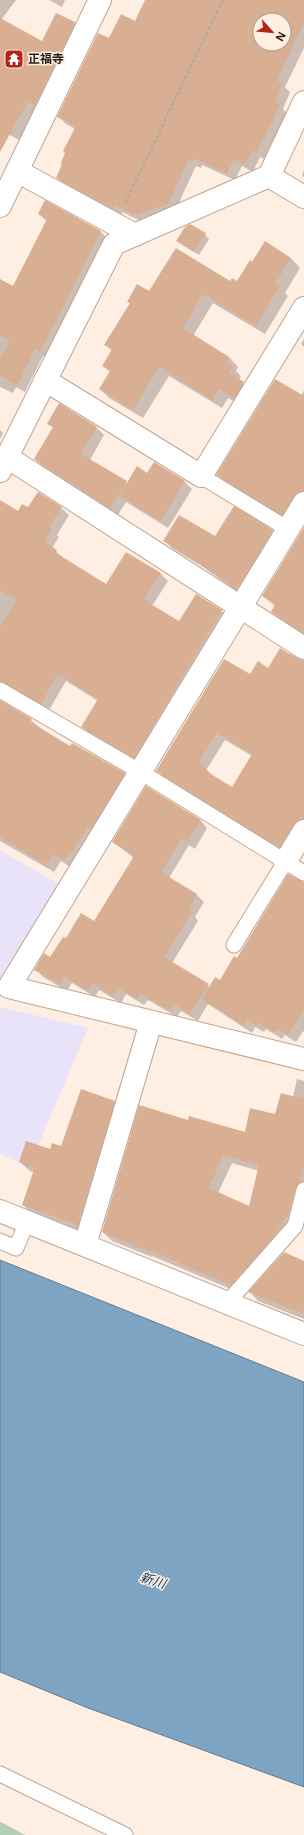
<svg xmlns="http://www.w3.org/2000/svg" width="304" height="1835" font-family="'Open Sans','Noto Sans JP',sans-serif">
	<style>
		.industrial { fill: #e9e3f9 }
		.green { fill: #b4cdb3 }
		.water { fill: #7ea4c3; stroke: #647c8f }
		.shadow { fill: #0003; fill-rule: evenodd }
		.building { fill: #d8af92; fill-rule: evenodd }
		.lines { fill: none; stroke-linecap: round; stroke-linejoin: round }
		.lane-casing { stroke: #bfa592; stroke-width: 17 }
		.street-casing { stroke: #bfa592; stroke-width: 24 }
		.secondary-casing { stroke: #bfa592; stroke-width: 24 }
		.path { stroke: #b8a99f; stroke-width: 2.5; stroke-dasharray: 4 2; stroke-linecap: butt }
		.lane { stroke: #fff; stroke-width: 15 }
		.street { stroke: #fff; stroke-width: 22 }
		.secondary { stroke: #fff; stroke-width: 22 }
		.labels { text-anchor: middle; stroke-width: 3; stroke-linejoin: round; paint-order: stroke }
		.poi-label { font-size: 12px; font-weight: bold; fill: #281e16; stroke: #ffeee2; text-anchor: start }
		.water-label { font-size: 13px; font-style: italic; fill: #093a59; stroke: #ffeee2 }
	</style>
	<rect width="100%" height="100%" fill="#ffeee2"/>
	<g class="industrial">
		<path d="M 0,850 L 60,885 L 0,978 Z"/>
		<path d="M 0,1007 L 88,1028 L 29,1167 L 0,1154 Z"/>
	</g>
	<path class="green" d="M 0,1822 L 3,1823 L 25,1835 L 0,1835 Z"/>
	<path class="water" d="M 0,1260 L 304,1382 L 304,1787 L 88,1708 L 0,1672 Z"/>
	<g class="shadow">
		<path d="M 0,0 L 16,0 L 1,20 L 43,42 L 56,14 L 75,23 L 83,30 L 19,140 L 4,132 L 0,137 Z"/>
		<path d="M 49,0 L 65,0 L 62,7 Z"/>
		<path d="M 146,0 L 304,0 L 304,48 L 285,87 L 290,92 L 283,109 L 287,113 L 265,159 L 260,157 L 253,172 L 242,166 L 235,180 L 202,165 L 201,168 L 196,166 L 175,211 L 145,223 L 122,212 L 121,216 L 64,185 L 57,177 L 63,164 L 75,129 L 66,124 L 58,116 L 110,39 L 135,22 ZM 260,20 L 284,20 L 284,44 L 260,44 Z"/>
		<path d="M 304,170 L 304,177 L 302,175 Z"/>
		<path d="M 45,202 L 101,232 L 108,239 L 48,358 L 43,356 L 25,392 L 16,387 L 13,393 L 0,387 L 0,292 L 14,287 L 47,222 L 39,214 Z"/>
		<path d="M 205,234 L 209,239 L 199,255 L 177,241 Z"/>
		<path d="M 291,258 L 300,268 L 285,293 L 288,296 L 265,334 L 213,303 L 193,336 L 229,357 L 238,367 L 236,371 L 241,376 L 239,380 L 253,392 L 244,407 L 228,398 L 222,408 L 169,376 L 143,418 L 109,398 L 100,389 L 110,372 L 103,366 L 112,351 L 105,344 L 130,304 L 128,301 L 149,292 L 238,282 L 252,263 Z"/>
		<path d="M 304,339 L 304,347 L 301,344 Z"/>
		<path d="M 304,390 L 304,502 L 290,522 L 225,482 L 218,475 L 301,396 Z"/>
		<path d="M 49,423 L 97,428 L 104,435 L 90,460 L 127,484 L 148,474 L 154,463 L 185,482 L 192,489 L 168,528 L 126,502 L 118,515 L 43,467 L 35,459 L 54,428 Z"/>
		<path d="M 0,430 L 3,433 L 0,439 Z"/>
		<path d="M 0,501 L 18,512 L 28,509 L 61,508 L 69,515 L 57,535 L 59,537 L 52,548 L 64,559 L 107,585 L 160,573 L 168,581 L 152,606 L 180,623 L 197,595 L 222,611 L 229,619 L 142,765 L 90,734 L 83,727 L 98,701 L 66,681 L 49,710 L 0,693 Z"/>
		<path d="M 304,529 L 304,635 L 280,619 L 272,612 L 275,606 L 263,596 Z"/>
		<path d="M 272,531 L 280,539 L 244,596 L 203,567 L 173,549 L 165,541 Z"/>
		<path d="M 280,649 L 304,661 L 304,830 L 287,854 L 164,778 L 157,770 L 250,676 L 269,669 ZM 225,740 L 252,756 L 233,789 L 205,772 Z"/>
		<path d="M 0,702 L 31,720 L 39,727 L 70,748 L 124,774 L 132,781 L 72,868 L 61,861 L 54,872 L 0,841 Z"/>
		<path d="M 200,820 L 207,828 L 195,849 L 189,845 L 169,878 L 197,895 L 204,902 L 195,917 L 198,921 L 172,963 L 210,987 L 220,981 L 304,883 L 304,1032 L 303,1031 L 296,1042 L 285,1035 L 282,1039 L 266,1029 L 264,1032 L 255,1027 L 252,1033 L 208,1004 L 198,1021 L 181,1011 L 177,1017 L 148,1000 L 144,1005 L 126,994 L 121,1003 L 99,990 L 95,997 L 72,983 L 67,991 L 43,977 L 36,969 L 51,958 L 66,939 L 94,922 L 134,858 L 113,842 Z"/>
		<path d="M 297,1079 L 304,1081 L 304,1196 L 297,1224 L 240,1293 L 152,1256 L 152,1257 L 112,1241 L 103,1232 L 188,1121 L 245,1133 L 276,1115 L 293,1097 ZM 232,1163 L 259,1171 L 250,1207 L 218,1193 Z"/>
		<path d="M 114,1102 L 123,1111 L 87,1233 L 32,1214 L 23,1205 L 34,1173 L 30,1171 L 20,1162 L 62,1147 Z"/>
		<path d="M 304,1262 L 304,1319 L 258,1301 L 250,1292 Z"/>
	</g>
	<g class="building">
		<path d="M 145,0 L 304,0 L 304,23 L 277,81 L 283,84 L 275,102 L 280,105 L 257,152 L 253,150 L 245,165 L 234,159 L 227,174 L 194,158 L 193,161 L 189,159 L 168,204 L 136,215 L 115,205 L 113,209 L 56,178 L 62,164 L 61,163 L 65,153 L 63,151 L 76,126 L 57,117 L 98,33 L 109,38 L 121,14 L 135,21 ZM 260,20 L 284,20 L 284,44 L 260,44 Z"/>
		<path d="M 56,13 L 75,22 L 35,105 L 28,102 L 26,105 L 0,152 L 0,18 L 42,41 Z"/>
		<path d="M 45,200 L 101,231 L 40,352 L 35,349 L 17,385 L 0,376 L 0,360 L 10,341 L 0,336 L 0,279 L 13,286 L 47,219 L 38,214 Z"/>
		<path d="M 190,224 L 206,233 L 194,252 L 176,241 L 185,227 Z"/>
		<path d="M 265,241 L 291,258 L 275,284 L 280,286 L 256,326 L 203,294 L 183,328 L 229,357 L 226,362 L 233,366 L 229,373 L 244,382 L 234,398 L 219,389 L 212,400 L 159,367 L 133,410 L 99,389 L 110,371 L 102,366 L 112,349 L 104,345 L 130,303 L 127,302 L 137,284 L 149,291 L 176,248 L 230,281 L 232,278 L 237,281 L 250,260 L 252,262 Z"/>
		<path d="M 275,379 L 304,396 L 304,491 L 298,492 L 294,496 L 282,515 L 216,475 Z"/>
		<path d="M 59,403 L 97,427 L 81,454 L 127,481 L 110,508 L 34,459 L 53,427 L 47,424 Z"/>
		<path d="M 154,462 L 185,481 L 161,521 L 119,496 L 137,466 L 147,473 Z"/>
		<path d="M 38,492 L 62,507 L 49,527 L 52,529 L 44,542 L 57,550 L 56,553 L 106,584 L 126,552 L 161,573 L 144,600 L 179,621 L 196,594 L 222,610 L 134,758 L 81,727 L 98,699 L 58,674 L 41,704 L 0,681 L 0,627 L 17,600 L 0,590 L 0,500 L 18,511 L 22,504 L 28,507 Z"/>
		<path d="M 234,506 L 273,530 L 240,584 L 239,583 L 235,589 L 194,560 L 163,541 L 179,515 L 215,536 Z"/>
		<path d="M 304,527 L 304,633 L 271,612 L 275,604 L 262,596 Z"/>
		<path d="M 280,648 L 297,659 L 304,660 L 304,819 L 298,820 L 294,824 L 279,847 L 156,771 L 224,659 L 250,674 L 258,661 L 268,668 ZM 217,733 L 252,754 L 232,787 L 211,774 L 199,762 Z"/>
		<path d="M 0,700 L 32,719 L 30,722 L 70,746 L 72,743 L 125,773 L 91,829 L 88,827 L 71,854 L 69,853 L 64,861 L 53,854 L 46,865 L 0,837 Z"/>
		<path d="M 146,786 L 201,820 L 187,842 L 182,838 L 161,872 L 197,894 L 188,910 L 192,912 L 164,957 L 209,984 L 190,1014 L 174,1004 L 170,1011 L 140,993 L 137,999 L 118,988 L 113,996 L 92,983 L 87,990 L 64,977 L 60,984 L 34,970 L 44,953 L 50,957 L 63,937 L 66,938 L 81,913 L 94,921 L 134,856 L 112,842 Z"/>
		<path d="M 288,874 L 304,882 L 304,1009 L 288,1035 L 277,1028 L 274,1032 L 258,1022 L 256,1026 L 247,1020 L 244,1026 L 202,999 L 215,977 L 220,980 L 234,956 L 237,958 Z"/>
		<path d="M 81,1089 L 115,1101 L 78,1225 L 22,1205 L 35,1167 L 19,1162 L 26,1141 L 50,1149 L 52,1143 L 61,1146 Z"/>
		<path d="M 281,1093 L 304,1099 L 304,1166 L 300,1182 L 295,1188 L 288,1215 L 267,1245 L 231,1285 L 144,1248 L 143,1249 L 102,1232 L 139,1105 L 188,1120 L 189,1116 L 245,1132 L 250,1108 L 275,1114 ZM 223,1155 L 259,1165 L 249,1206 L 209,1188 Z"/>
		<path d="M 284,1252 L 304,1261 L 304,1314 L 248,1292 Z"/>
	</g>
	<g class="lines">
		<g class="lane-casing">
			<g id="lane">
				<path d="M 201,476 L 288,529"/>
				<path d="M 0,690 L 139,771 L 304,873"/>
				<path d="M 234,945 L 285,862"/>
				<path d="M 0,1241 L 16,1248 L 27,1222"/>
				<path d="M 227,1303 L 295,1226 L 304,1190"/>
				<path d="M 0,1774 L 125,1835"/>
			</g>
		</g>
		<g class="street-casing">
			<g id="street">
				<path d="M 17,171 L 135,235"/>
				<path d="M 269,176 L 304,197"/>
				<path d="M 0,206 L 100,0"/>
				<path d="M 45,380 L 201,476 L 304,308"/>
				<path d="M 7,457 L 304,648"/>
				<path d="M 0,471 L 114,244 L 269,176 L 304,102"/>
				<path d="M 304,503 L 9,987 L 304,1059"/>
				<path d="M 285,862 L 304,831"/>
				<path d="M 85,1245 L 151,1022"/>
			</g>
		</g>
		<g class="secondary-casing">
			<path id="secondary" d="M 0,1211 L 304,1334"/>
		</g>
		<path class="path" d="M 125,203 L 223,0"/>
		<use href="#lane" class="lane"/>
		<use href="#street" class="street"/>
		<use href="#secondary" class="secondary"/>
	</g>
	<defs>
		<g id="temple-square" transform="scale(1)"><rect x="-9" y="-9" width="18" height="18" rx="4" fill="#b2231b" stroke="#ffeee2"/><path d="M0-6L5-2H3V0L6.5 2.5H4V6H1.5V3h-3V6H-4V2.5H-6.5L-3 0V-2H-5Z" fill="#fff"/></g>
	</defs>
	<g fill-rule="evenodd">
		<use href="#temple-square" x="14" y="59"/>
	</g>
	<g class="labels">
		<g class="poi-label">
			<text x="28" y="63">正福寺</text>
		</g>
		<g class="water-label">
			<text transform="translate(153 1580) rotate(18)" y="5">新川</text>
		</g>
	</g>
	<g transform="translate(272 32) rotate(117)"><circle r="19" fill="#ffeee2" stroke="#a99b90"/>
	<path d="M0-3L7 15L0 10L-7 15Z" fill="#b2231b"/>
	<text y="-6" font-size="11" font-weight="bold" text-anchor="middle" fill="#281e16">N</text>
	</g>
</svg>
